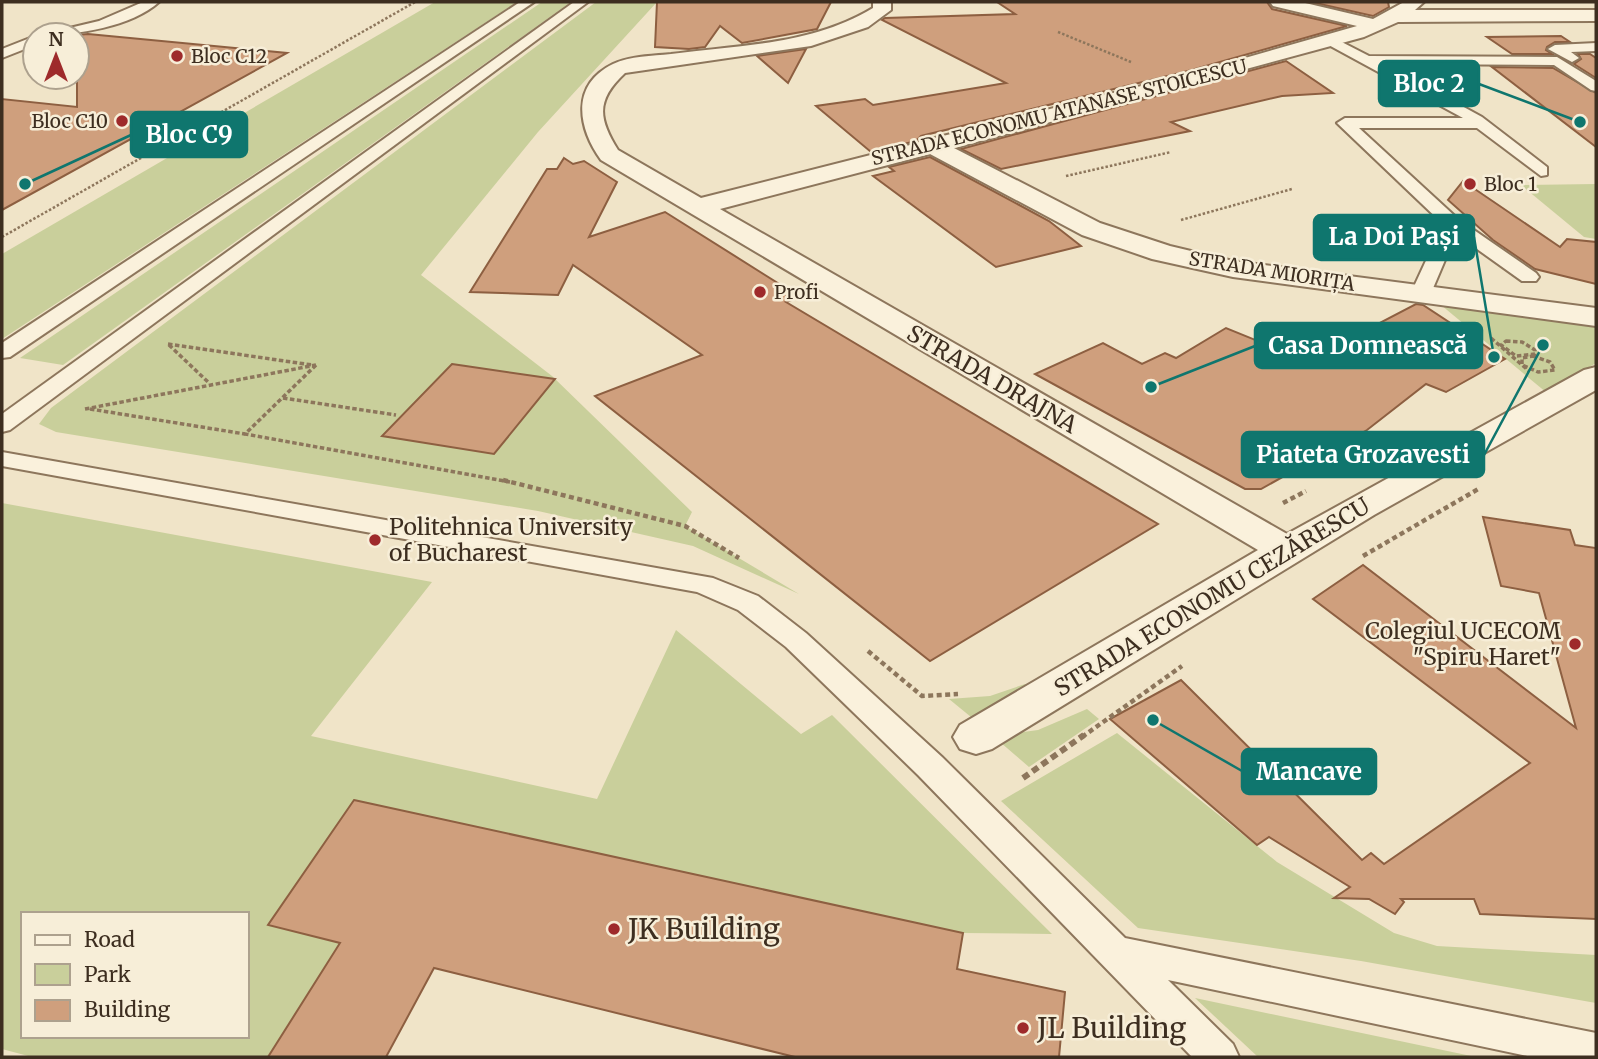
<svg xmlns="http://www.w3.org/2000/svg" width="1598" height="1059" font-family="Merriweather,serif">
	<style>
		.green { fill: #c9cf9b; fill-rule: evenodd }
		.building { fill: #cf9f7d; stroke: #8d5f41; stroke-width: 2 }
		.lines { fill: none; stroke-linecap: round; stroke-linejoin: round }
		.service-casing { stroke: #8d765c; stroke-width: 4 }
		.minor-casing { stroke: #8d765c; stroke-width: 4 }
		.path-far3 { stroke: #8d765c; stroke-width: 2.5; stroke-dasharray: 2.5 2; stroke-linecap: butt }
		.path-far2 { stroke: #8d765c; stroke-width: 3.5; stroke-dasharray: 4.5 2.5; stroke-linecap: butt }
		.path-far1 { stroke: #8d765c; stroke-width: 4.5; stroke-dasharray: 5 3.5; stroke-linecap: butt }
		.path { stroke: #8d765c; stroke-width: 6; stroke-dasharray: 7 4.5; stroke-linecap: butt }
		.service { fill: #faf1dc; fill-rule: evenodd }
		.minor { fill: #faf1dc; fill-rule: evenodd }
		.poi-dot { fill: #9e2a2b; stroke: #f7eed8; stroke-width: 2.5 }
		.labels { text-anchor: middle; stroke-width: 5; stroke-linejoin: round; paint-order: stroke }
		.far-poi-label { font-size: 19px; fill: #3d2e20; stroke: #f7eed8; text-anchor: start }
		.far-street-label { font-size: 19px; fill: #3d2e20; stroke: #f7eed8 }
		.street-label { font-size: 23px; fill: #3d2e20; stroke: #f7eed8 }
		.poi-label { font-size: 23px; fill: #3d2e20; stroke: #f7eed8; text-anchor: start }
		.near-poi-label { font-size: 28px; fill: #3d2e20; stroke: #f7eed8; text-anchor: start }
		.leader { fill: none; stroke: #0f766e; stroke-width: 2.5 }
		.callout-dot { fill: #0f766e; stroke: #f7eed8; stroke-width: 2.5 }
		.callout { fill: #0f766e; stroke: #0f766e; stroke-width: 2.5 }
		.callout-label { font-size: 24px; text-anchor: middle; font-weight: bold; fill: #fff }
	</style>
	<rect width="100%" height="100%" fill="#f0e4c8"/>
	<g class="green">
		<path d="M 435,2 L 517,2 L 2,339 L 2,254 Z"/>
		<path d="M 542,2 L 571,2 L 63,365 L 20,358 Z"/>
		<path d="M 596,2 L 657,2 L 538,132 L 421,275 L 552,376 L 692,512 L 685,526 L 799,594 L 693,546 L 538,511 L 56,432 L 39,424 L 51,408 Z"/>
		<path d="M 1596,184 L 1596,239 L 1584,237 L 1521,185 Z"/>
		<path d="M 1435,300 L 1596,327 L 1596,363 L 1547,393 Z"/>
		<path d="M 2,503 L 432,582 L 311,736 L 597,799 L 676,630 L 801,734 L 832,715 L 1052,934 L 963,933 L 354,800 L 268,925 L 340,943 L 268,1057 L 32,1057 L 2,1049 ZM 23,914 L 247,914 L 247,1036 L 23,1036 Z"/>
		<path d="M 1025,684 L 1036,694 L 986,718 L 971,717 L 949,699 L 990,696 Z"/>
		<path d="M 1087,709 L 1099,719 L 1029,767 L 993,736 L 1038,730 Z"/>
		<path d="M 1117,733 L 1277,862 L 1394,933 L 1437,946 L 1596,955 L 1596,1003 L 1361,961 L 1138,928 L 1001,801 Z"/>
		<path d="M 1195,998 L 1476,1057 L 1258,1057 Z"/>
	</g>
	<g class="building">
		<path d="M 657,2 L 831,2 L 817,29 L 742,43 L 720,26 L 705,47 L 689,49 L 655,47 Z"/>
		<path d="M 997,2 L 1267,2 L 1272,9 L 1347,26 L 1188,71 L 921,136 L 916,141 L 871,152 L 816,106 L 865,99 L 873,105 L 1006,83 L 882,20 L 885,18 L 1015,14 Z"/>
		<path d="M 1311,2 L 1388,2 L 1389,7 L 1373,16 Z"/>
		<path d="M 88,34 L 287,53 L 2,210 L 2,99 L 77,107 L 77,35 Z"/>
		<path d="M 1561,36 L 1570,42 L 1555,42 L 1547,47 L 1546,50 L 1552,54 L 1512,54 L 1487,37 Z"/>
		<path d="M 806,49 L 788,83 L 757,56 Z"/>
		<path d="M 1578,54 L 1590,54 L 1596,58 L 1596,78 L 1574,64 L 1581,59 Z"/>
		<path d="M 1286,61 L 1333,93 L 1282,96 L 1171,122 L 1190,131 L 1001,169 L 961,149 Z"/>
		<path d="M 1492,67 L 1553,68 L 1596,93 L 1596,147 Z"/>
		<path d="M 930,157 L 1049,221 L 1081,246 L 996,267 L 873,176 L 894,171 L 889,167 Z"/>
		<path d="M 564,158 L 573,164 L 584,161 L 617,182 L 589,237 L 665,212 L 800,297 L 786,302 L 1158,524 L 930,661 L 595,396 L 702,355 L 573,265 L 558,295 L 470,292 L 547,169 L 557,169 Z"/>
		<path d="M 1463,181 L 1560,247 L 1567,239 L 1596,242 L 1596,284 L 1535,269 L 1493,240 L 1448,200 Z"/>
		<path d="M 1416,304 L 1423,305 L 1505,359 L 1446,392 L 1426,384 L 1367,430 L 1261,489 L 1245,489 L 1035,374 L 1103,343 L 1142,364 L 1165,353 L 1176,358 L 1226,328 L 1307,361 Z"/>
		<path d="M 452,364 L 555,379 L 494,454 L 382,436 Z"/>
		<path d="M 1483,517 L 1570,530 L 1575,545 L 1596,548 L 1596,919 L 1480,914 L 1474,899 L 1401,899 L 1404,902 L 1395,914 L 1369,899 L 1334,898 L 1350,887 L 1269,837 L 1257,845 L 1110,719 L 1181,680 L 1362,860 L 1371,853 L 1384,864 L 1530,763 L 1313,599 L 1363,565 L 1576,728 L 1539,593 L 1501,586 Z"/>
		<path d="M 354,800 L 963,933 L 957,969 L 1065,992 L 1059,1057 L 795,1057 L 434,968 L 386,1057 L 268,1057 L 340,943 L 268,925 Z"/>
	</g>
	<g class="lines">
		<g class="service-casing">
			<g id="service">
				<path d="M 143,2 L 159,2 C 131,27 77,35 40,35 L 99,21 Z"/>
				<path d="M 520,2 L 534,2 L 10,357 L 2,358 L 2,343 Z"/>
				<path d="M 574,2 L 588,2 L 10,430 L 2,432 L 2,414 Z"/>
				<path d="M 35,36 L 35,45 L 2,58 L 2,49 Z"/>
				<path d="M 1330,36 L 1369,56 L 1557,57 L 1596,81 L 1596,91 L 1591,90 L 1554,65 L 1385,64 L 1482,117 L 1547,167 L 1547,175 L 1541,176 L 1477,128 L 1359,128 L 1458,219 L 1536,273 L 1539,277 L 1536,281 L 1522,281 L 1456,234 L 1431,293 L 1421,299 L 1414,297 L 1411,293 L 1443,224 L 1337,123 L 1345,118 L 1463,118 L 1325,43 L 1325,37 Z"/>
				<path d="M 1596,43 L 1596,51 L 1571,52 L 1579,58 L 1572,62 L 1548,49 L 1555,45 Z"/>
				<path d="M 2,452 L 713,578 L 758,596 L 806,633 L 942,757 L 1125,938 L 1596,1033 L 1596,1057 L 1532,1057 L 1168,980 L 1233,1044 L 1239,1057 L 1192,1057 L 918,775 L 786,647 L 738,610 L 697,592 L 2,466 Z"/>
			</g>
		</g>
		<g class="minor-casing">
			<path id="minor" d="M 873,2 L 891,2 L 891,10 L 868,27 L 811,46 L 625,73 C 596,100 598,118 618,150 L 701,198 L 918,143 L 921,139 L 935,138 L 1189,74 L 1357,26 L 1273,6 L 1270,2 L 1301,2 L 1373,19 L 1404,2 L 1424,2 L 1415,10 L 1596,10 L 1596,21 L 1398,22 L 1364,37 L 954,148 L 1100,223 L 1170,246 L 1233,261 L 1596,308 L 1596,326 L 1233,277 L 1152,259 L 1082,235 L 930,154 L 720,209 L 1287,534 L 1584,370 L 1596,367 L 1596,390 L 1374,515 L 992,749 L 976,754 L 960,749 L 953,737 L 960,725 L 1258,550 L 601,160 C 578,128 570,85 613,64 C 630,56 652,56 671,54 C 740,45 812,45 873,8 Z"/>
		</g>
		<g class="path-far3">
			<path d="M 1058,32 L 1131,62"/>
			<path d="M 1066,176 L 1171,152"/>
			<path d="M 1181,220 L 1292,189"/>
			<path d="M 2,237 L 415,2"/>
		</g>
		<g class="path-far2">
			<path d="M 1491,338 L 1529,371"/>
			<path d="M 1506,341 L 1522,342 L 1535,350 L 1535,354 L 1516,356 L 1501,345 Z"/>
			<path d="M 168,344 L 312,365"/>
			<path d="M 169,345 L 208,382"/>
			<path d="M 1533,356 L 1550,362 L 1555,370 L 1538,372 L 1522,365 L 1522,358 Z"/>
			<path d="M 316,365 L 245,434 L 510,482"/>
			<path d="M 283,398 L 396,415"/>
			<path d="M 85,409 L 316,365"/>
			<path d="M 90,409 L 245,434"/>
		</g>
		<g class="path-far1">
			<path d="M 503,480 L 685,526 L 739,558"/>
			<path d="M 1283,503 L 1306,491"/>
			<path d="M 1363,556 L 1480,488"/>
			<path d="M 868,651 L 922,696 L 958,694"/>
			<path d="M 1082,737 L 1182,666"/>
		</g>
		<path class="path" d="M 1023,778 L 1084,735"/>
		<use href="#service" class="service"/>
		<use href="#minor" class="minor"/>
	</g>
	<g class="poi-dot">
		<circle cx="177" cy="56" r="7"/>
		<circle cx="122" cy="121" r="7"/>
		<circle cx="1470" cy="184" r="7"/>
		<circle cx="760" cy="292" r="7"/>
		<circle cx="375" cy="540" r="7"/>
		<circle cx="1575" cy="644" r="7"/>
		<circle cx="614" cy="929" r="7"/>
		<circle cx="1023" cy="1028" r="7"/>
	</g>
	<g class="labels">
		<g class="far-poi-label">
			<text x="191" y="63">Bloc C12</text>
			<text x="108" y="128" text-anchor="end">Bloc C10</text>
			<text x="1484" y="191">Bloc 1</text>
			<text x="774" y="299">Profi</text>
		</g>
		<g class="far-street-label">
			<text transform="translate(1059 112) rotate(-14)" y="7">STRADA ECONOMU ATANASE STOICESCU</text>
			<text transform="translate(1272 271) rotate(9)" y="7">STRADA MIORIȚA</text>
		</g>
		<g class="street-label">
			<text transform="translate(992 379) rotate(30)" y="8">STRADA DRAJNA</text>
			<text transform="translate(1212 597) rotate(-31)" y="8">STRADA ECONOMU CEZĂRESCU</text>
		</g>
		<g class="poi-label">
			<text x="389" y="535">Politehnica University<tspan x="389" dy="26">of Bucharest</tspan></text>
			<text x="1561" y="639" text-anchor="end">Colegiul UCECOM<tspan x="1561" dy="26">"Spiru Haret"</tspan></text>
		</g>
		<g class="near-poi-label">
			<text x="628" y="939">JK Building</text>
			<text x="1037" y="1038">JL Building</text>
		</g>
	</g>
	<path class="leader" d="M1580 122L1479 84M25 184L131 135M1494 357L1474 237M1151 387L1255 346M1543 345L1484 455M1153 720L1242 771"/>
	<g class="callout-dot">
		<circle cx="1580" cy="122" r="7"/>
		<circle cx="25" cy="184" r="7"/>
		<circle cx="1494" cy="357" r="7"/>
		<circle cx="1151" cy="387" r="7"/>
		<circle cx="1543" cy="345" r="7"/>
		<circle cx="1153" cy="720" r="7"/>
	</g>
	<g class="callout">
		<rect x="1379" y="61" width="100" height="45" rx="7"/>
		<rect x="131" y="112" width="116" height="45" rx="7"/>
		<rect x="1314" y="215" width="160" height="45" rx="7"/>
		<rect x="1255" y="323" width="227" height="45" rx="7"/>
		<rect x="1242" y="432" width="242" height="45" rx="7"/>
		<rect x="1242" y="749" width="134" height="45" rx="7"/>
	</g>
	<g class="callout-label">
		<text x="1429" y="92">Bloc 2</text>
		<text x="189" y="143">Bloc C9</text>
		<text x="1394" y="245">La Doi Pași</text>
		<text x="1368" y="354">Casa Domnească</text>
		<text x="1363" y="463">Piateta Grozavesti</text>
		<text x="1309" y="780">Mancave</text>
	</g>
	<rect width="1598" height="1059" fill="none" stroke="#3d2e20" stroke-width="7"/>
	<rect x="21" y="912" width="228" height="126" fill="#f7eed8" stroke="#ada18e" stroke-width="2"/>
	<rect x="35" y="935" width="35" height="10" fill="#faf1dc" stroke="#ada18e" stroke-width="2"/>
	<text x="84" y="947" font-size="21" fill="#3d2e20">Road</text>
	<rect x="35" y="964" width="35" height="21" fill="#c9cf9b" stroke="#ada18e" stroke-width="2"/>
	<text x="84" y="982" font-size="21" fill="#3d2e20">Park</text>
	<rect x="35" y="1000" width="35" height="21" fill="#cf9f7d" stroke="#ada18e" stroke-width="2"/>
	<text x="84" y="1017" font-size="21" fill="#3d2e20">Building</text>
	<g transform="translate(56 56)"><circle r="33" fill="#f7eed8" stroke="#ada18e" stroke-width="2"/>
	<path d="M0-5L12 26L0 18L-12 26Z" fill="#9e2a2b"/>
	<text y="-10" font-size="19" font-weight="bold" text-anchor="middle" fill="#3d2e20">N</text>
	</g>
</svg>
